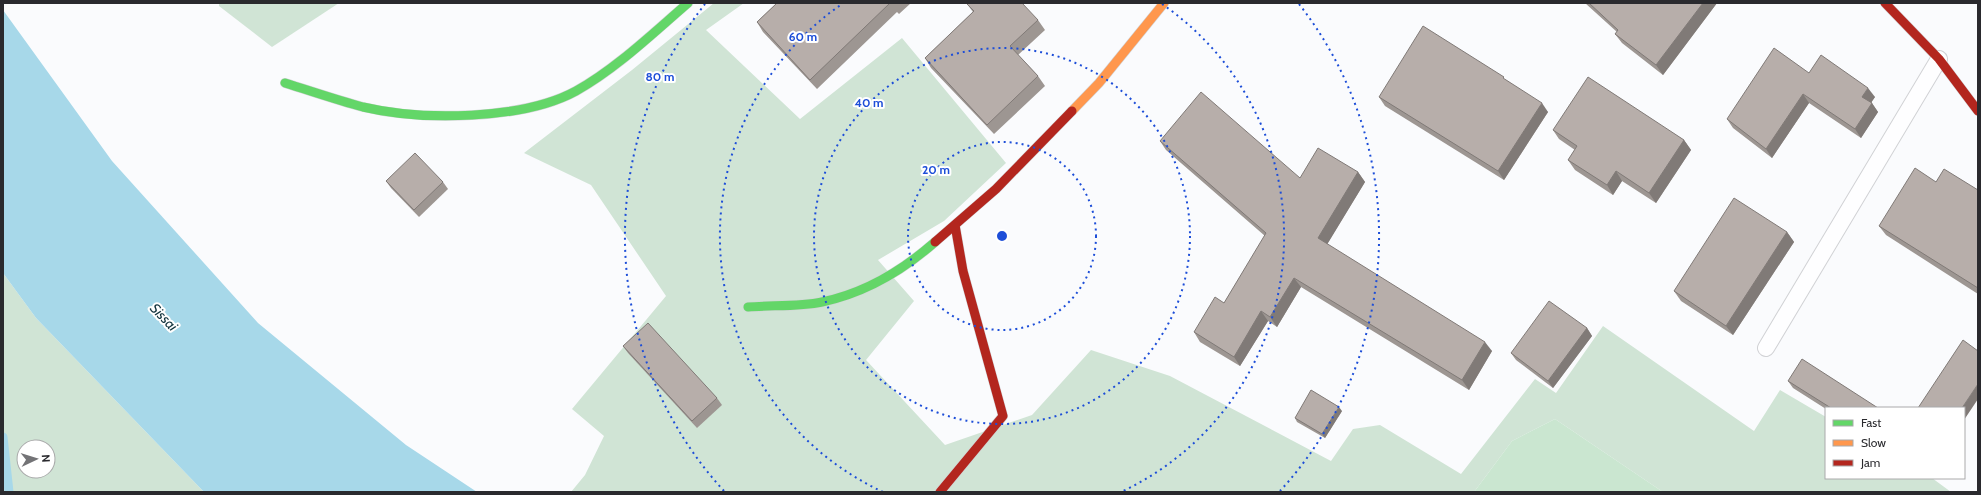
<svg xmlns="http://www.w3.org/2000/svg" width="1981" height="495" font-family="Cabin,sans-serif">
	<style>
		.green { fill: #d0e4d5; fill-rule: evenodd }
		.forest { fill: #cae6d0 }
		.water { fill: #a7d8e9 }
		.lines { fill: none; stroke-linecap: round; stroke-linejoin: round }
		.stream { stroke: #a7d8e9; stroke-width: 9 }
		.lane-casing { stroke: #d1d2d5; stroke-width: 18 }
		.fast-casing { stroke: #d1d2d5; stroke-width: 10 }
		.slow-casing { stroke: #d1d2d5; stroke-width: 10 }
		.jam-casing { stroke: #d1d2d5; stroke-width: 10 }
		.lane { stroke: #fefeff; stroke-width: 16 }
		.fast { stroke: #63d668; stroke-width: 9 }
		.slow { stroke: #ff974d; stroke-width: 9 }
		.jam { stroke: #b3261e; stroke-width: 9 }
		.wall { fill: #9d9692 }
		.shaded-wall { fill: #807a77 }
		.building { fill: #b7aeaa; stroke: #807a77 }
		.ring { fill: none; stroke: #1d4ed8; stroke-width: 2; stroke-dasharray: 2 4 }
		.labels { text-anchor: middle; stroke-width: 4; stroke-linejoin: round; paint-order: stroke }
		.water-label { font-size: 14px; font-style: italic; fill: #0f313b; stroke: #fff }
		.centre { fill: #1d4ed8; stroke: #fff; stroke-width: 2 }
		.ring-label { font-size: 12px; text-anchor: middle; font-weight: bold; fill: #1d4ed8; stroke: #fff; stroke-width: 4; stroke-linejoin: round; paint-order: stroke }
	</style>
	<rect width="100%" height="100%" fill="#fafbfd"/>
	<g class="green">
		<path d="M 219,3 L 339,3 L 272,47 L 219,6 Z"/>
		<path d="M 714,3 L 744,3 L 706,30 L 800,119 L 902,38 L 1006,163 L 944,221 L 878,260 L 914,301 L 866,360 L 945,445 L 1032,415 L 1091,350 L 1170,376 L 1331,461 L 1353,429 L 1380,425 L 1461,474 L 1535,379 L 1556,393 L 1603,326 L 1754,431 L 1780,390 L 1826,417 L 1826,478 L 1932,478 L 1951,492 L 1663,492 L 1555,419 L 1512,441 L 1474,492 L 571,492 L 585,475 L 604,436 L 572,409 L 666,296 L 591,185 L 524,153 L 632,70 Z"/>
		<path d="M 3,273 L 36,318 L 204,492 L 3,492 ZM 24,447 L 48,447 L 48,471 L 24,471 Z"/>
	</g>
	<path class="forest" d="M 1555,419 L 1663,492 L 1474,492 L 1512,441 Z"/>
	<path class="water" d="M 3,10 L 112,161 L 258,323 L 406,445 L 477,492 L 204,492 L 36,318 L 3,273 Z"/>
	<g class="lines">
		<path class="stream" d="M 3,437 L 9,492"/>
		<g class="lane-casing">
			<path id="lane" d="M 1766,348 L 1939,59"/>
		</g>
		<g class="fast-casing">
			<g id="fast">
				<path d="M 285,83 C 311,91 337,100 363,107 C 422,121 523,120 576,91 C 617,68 653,33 688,3"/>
				<path d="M 748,307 C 771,305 799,307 822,302 C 865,293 902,271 935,242"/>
			</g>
		</g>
		<g class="slow-casing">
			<path id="slow" d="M 1072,111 L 1099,83 L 1164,3"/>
		</g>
		<g class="jam-casing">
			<g id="jam">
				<path d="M 1885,3 L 1939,59 L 1978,111"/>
				<path d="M 935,242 L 996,189 L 1072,111"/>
				<path d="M 940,492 L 1003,416 L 963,271 L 955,225"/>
			</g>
		</g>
		<use href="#lane" class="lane"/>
		<use href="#fast" class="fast"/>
		<use href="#slow" class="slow"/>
		<use href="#jam" class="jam"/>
	</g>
	<g class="wall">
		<path d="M 777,3 L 911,3 L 899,14 L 897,12 L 817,89 L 763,32 L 757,22 Z"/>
		<path d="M 1585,3 L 1717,3 L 1663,75 L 1622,43 L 1615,34 L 1617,32 Z"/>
		<path d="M 967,4 L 1038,20 L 1045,30 L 1018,55 L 1038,76 L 1045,86 L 994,134 L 931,68 L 925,58 L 973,12 Z"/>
		<path d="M 1809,73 L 1875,97 L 1871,102 L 1878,112 L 1861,138 L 1809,103 L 1772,158 L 1733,128 L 1727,119 Z"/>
		<path d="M 1506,80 L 1548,112 L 1504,180 L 1385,106 L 1379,97 Z"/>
		<path d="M 1553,130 L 1684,140 L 1691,150 L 1656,203 L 1622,181 L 1613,195 L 1575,170 L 1568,160 L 1575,150 L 1559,139 Z"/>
		<path d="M 1160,141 L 1300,178 L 1358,172 L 1365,182 L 1327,244 L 1492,351 L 1469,390 L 1301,287 L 1277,327 L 1268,321 L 1240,366 L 1200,342 L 1194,332 L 1224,303 L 1265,236 L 1166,150 Z"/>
		<path d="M 386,181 L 443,182 L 448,189 L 419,217 L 391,188 Z"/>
		<path d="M 1978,190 L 1978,294 L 1886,235 L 1879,226 Z"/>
		<path d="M 1787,232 L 1794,242 L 1733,335 L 1681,301 L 1674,291 Z"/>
		<path d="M 1587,328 L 1592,336 L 1553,388 L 1516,360 L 1511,353 Z"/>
		<path d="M 623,346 L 717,398 L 722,405 L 697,428 L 628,353 Z"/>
		<path d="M 1788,381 L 1878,408 L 1826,408 L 1826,409 L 1793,388 Z"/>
		<path d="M 1342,411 L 1325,438 L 1297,422 L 1295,418 Z"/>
	</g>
	<g class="shaded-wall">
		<path d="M 1703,3 L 1717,3 L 1663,75 L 1656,65 Z"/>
		<path d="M 1868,88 L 1875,97 L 1869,106 L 1862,97 Z"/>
		<path d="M 1803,94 L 1809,103 L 1772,158 L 1766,149 Z"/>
		<path d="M 1542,103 L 1548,112 L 1504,180 L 1498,171 Z"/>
		<path d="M 1872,103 L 1878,112 L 1861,138 L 1855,129 Z"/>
		<path d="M 1684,140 L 1691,150 L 1656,203 L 1649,193 Z"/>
		<path d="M 1616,171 L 1622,181 L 1613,195 L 1607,185 Z"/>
		<path d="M 1358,172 L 1365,182 L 1325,248 L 1318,238 Z"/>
		<path d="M 1787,232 L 1794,242 L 1733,335 L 1726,326 Z"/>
		<path d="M 1294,278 L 1301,287 L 1277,327 L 1270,317 Z"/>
		<path d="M 1261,311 L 1268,321 L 1240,366 L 1234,357 Z"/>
		<path d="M 1587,328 L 1592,336 L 1553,388 L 1548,381 Z"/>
		<path d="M 1485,342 L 1492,351 L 1469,390 L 1462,380 Z"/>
		<path d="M 1978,384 L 1978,399 L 1964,420 L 1964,408 L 1962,408 Z"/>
		<path d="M 1339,407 L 1342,411 L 1325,438 L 1322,434 Z"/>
	</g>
	<g class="building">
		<path d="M 777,3 L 890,3 L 810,80 L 757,22 Z"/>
		<path d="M 968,3 L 1022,3 L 1038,20 L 1010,46 L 1038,76 L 987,125 L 925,58 L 974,11 L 967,4 Z"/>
		<path d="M 1589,3 L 1703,3 L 1656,65 L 1615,34 L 1618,30 Z"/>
		<path d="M 1423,26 L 1504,77 L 1503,78 L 1542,103 L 1498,171 L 1379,97 Z"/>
		<path d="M 1774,48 L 1809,73 L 1821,55 L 1868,88 L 1862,97 L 1872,103 L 1855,129 L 1803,94 L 1766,149 L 1727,119 Z"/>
		<path d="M 1588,77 L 1684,140 L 1649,193 L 1616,171 L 1607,185 L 1568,160 L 1577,146 L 1553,130 Z"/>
		<path d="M 1201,92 L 1300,178 L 1318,148 L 1358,172 L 1318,238 L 1485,342 L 1462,380 L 1294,278 L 1270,317 L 1261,311 L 1234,357 L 1194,332 L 1215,297 L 1224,303 L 1266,233 L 1160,141 Z"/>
		<path d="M 415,153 L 443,182 L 414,210 L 386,181 Z"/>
		<path d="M 1915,168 L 1936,182 L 1944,169 L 1978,190 L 1978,288 L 1879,226 Z"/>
		<path d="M 1734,198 L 1787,232 L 1726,326 L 1674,291 Z"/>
		<path d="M 1549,301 L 1587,328 L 1548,381 L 1511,353 Z"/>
		<path d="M 648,323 L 717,398 L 692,421 L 623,346 Z"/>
		<path d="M 1963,340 L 1978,351 L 1978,384 L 1962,408 L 1918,408 Z"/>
		<path d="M 1802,359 L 1878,408 L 1831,408 L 1788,381 Z"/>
		<path d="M 1311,390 L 1339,407 L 1322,434 L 1295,418 Z"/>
	</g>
	<g class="ring">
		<circle cx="1002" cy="236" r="94"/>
		<circle cx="1002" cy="236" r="188"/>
		<path d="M883 492A282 282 0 0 1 842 4M1162 4A282 282 0 0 1 1121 492"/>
		<path d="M724 491A377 377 0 0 1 705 4M1299 4A377 377 0 0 1 1280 491"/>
	</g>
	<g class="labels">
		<g class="water-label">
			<text transform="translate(164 317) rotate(46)" y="5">Sissai</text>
		</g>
	</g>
	<circle cx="1002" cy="236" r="6" class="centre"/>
	<g class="ring-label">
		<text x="803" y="41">60 m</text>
		<text x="660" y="81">80 m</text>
		<text x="869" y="107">40 m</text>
		<text x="936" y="174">20 m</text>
	</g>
	<rect width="1981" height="495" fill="none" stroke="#2a2a2e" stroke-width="8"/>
	<rect x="1825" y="407" width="140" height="72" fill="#ffffff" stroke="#aaaaab"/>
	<rect x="1833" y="420" width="20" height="6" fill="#63d668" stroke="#aaaaab"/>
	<text x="1861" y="427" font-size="12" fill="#2a2a2e">Fast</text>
	<rect x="1833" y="440" width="20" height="6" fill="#ff974d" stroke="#aaaaab"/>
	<text x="1861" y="447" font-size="12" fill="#2a2a2e">Slow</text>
	<rect x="1833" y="460" width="20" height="6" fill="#b3261e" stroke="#aaaaab"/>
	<text x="1861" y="467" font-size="12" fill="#2a2a2e">Jam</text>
	<g transform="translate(36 459) rotate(86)"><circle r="19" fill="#ffffff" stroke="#aaaaab"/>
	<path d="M0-3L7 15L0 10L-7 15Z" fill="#737376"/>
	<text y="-6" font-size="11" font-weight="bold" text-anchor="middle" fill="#2a2a2e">N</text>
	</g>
</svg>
